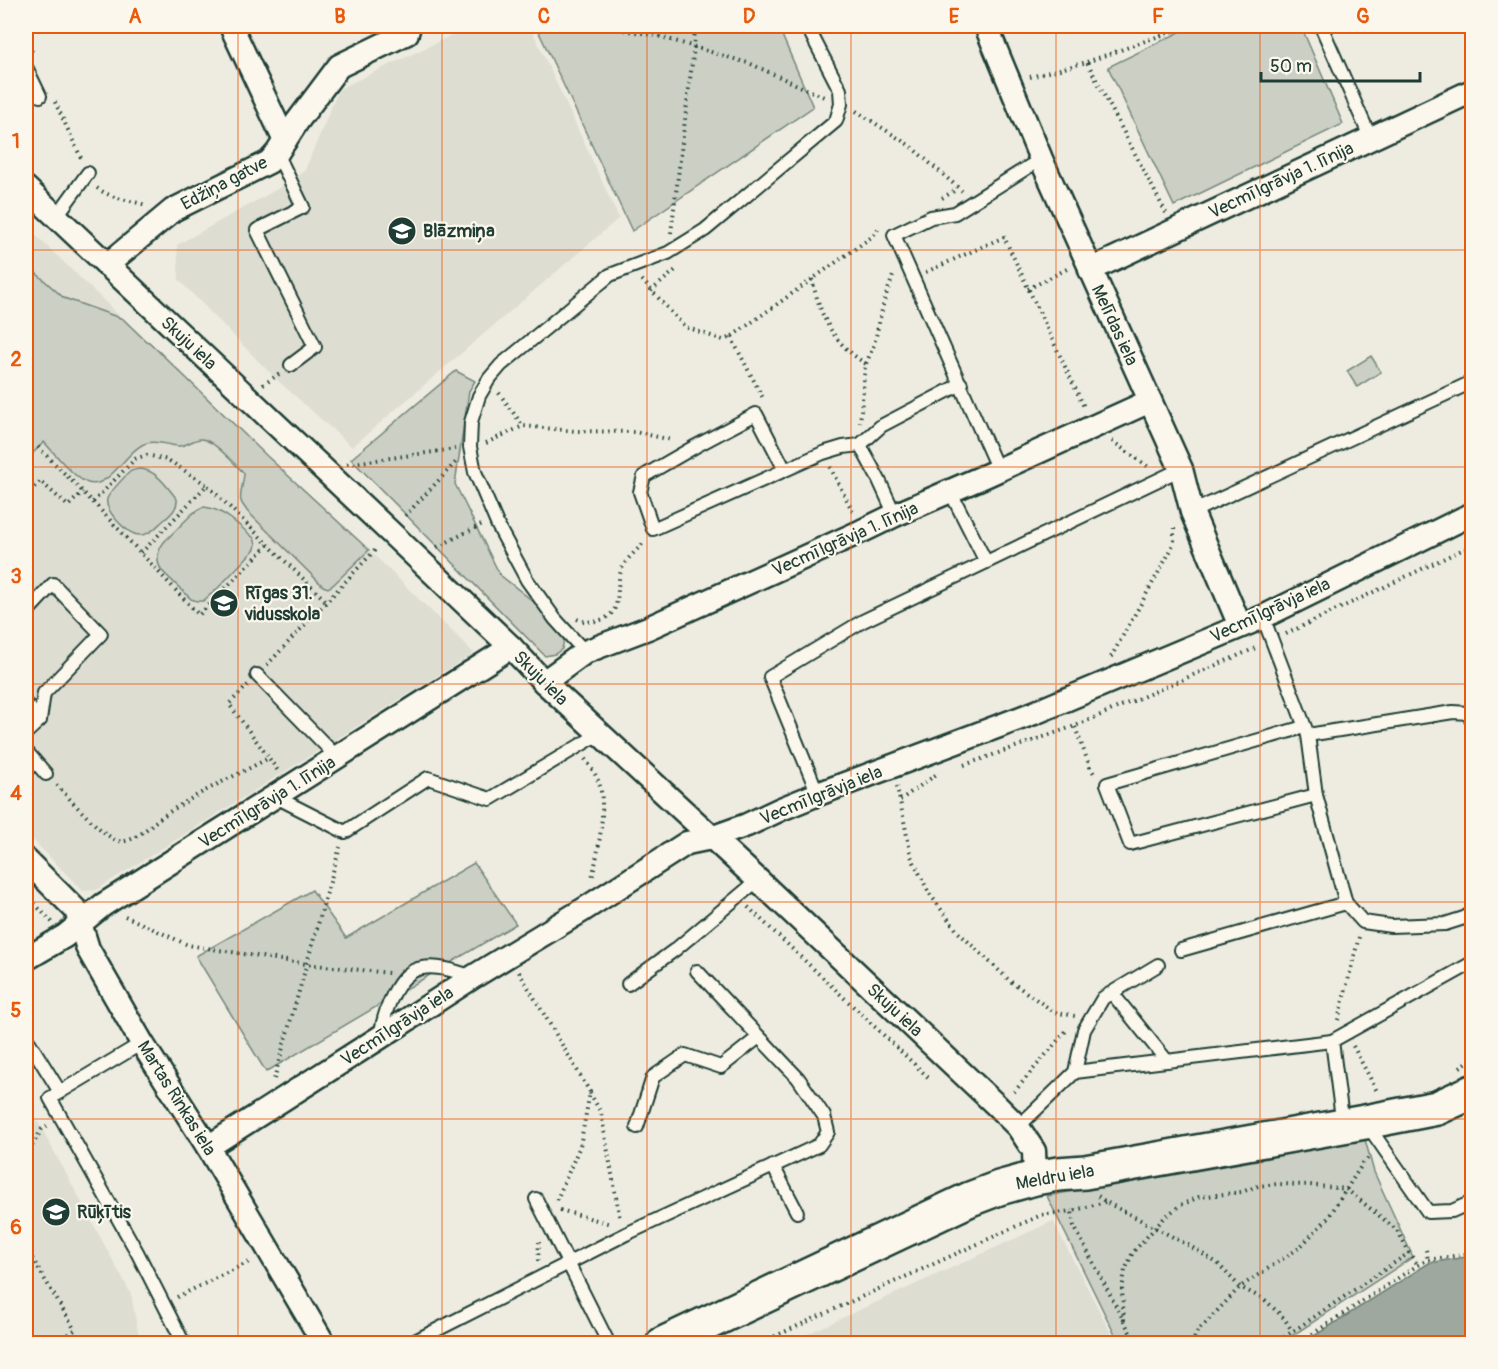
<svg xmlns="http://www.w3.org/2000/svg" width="1498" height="1369" font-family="Pangolin,sans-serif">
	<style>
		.built { fill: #ddddd2 }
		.green { fill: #cbcfc4; stroke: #75867c; stroke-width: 1.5 }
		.water { fill: #9fa89f; stroke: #6c7d74; stroke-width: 1.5 }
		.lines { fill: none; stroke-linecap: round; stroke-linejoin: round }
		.lane-casing { stroke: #1f3d34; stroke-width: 16 }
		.street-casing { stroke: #1f3d34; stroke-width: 27 }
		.secondary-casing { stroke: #1f3d34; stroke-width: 38 }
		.path { stroke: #1f3d34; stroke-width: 4; stroke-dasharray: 1.5 4.5; stroke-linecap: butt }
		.lane { stroke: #fbf7ec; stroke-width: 12 }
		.street { stroke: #fbf7ec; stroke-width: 22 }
		.secondary { stroke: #fbf7ec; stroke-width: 33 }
		.grid { fill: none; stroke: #e8590c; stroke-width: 1.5; stroke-opacity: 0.55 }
		.labels { text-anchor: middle; stroke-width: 4.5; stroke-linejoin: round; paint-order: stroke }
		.street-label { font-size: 18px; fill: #1f3d34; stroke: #fbf7ec }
		.poi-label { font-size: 18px; font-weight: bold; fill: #1f3d34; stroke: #fbf7ec; text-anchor: start }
		.neatline { fill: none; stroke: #e8590c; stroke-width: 2 }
		.grid-label { font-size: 20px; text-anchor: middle; font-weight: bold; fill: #e8590c }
	</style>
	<rect width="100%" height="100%" fill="#eeece1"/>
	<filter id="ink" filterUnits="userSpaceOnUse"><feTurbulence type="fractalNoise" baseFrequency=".0167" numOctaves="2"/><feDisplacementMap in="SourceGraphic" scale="12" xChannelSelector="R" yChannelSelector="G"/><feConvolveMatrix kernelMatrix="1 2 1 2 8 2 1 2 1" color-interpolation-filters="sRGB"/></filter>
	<g filter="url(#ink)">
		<g class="built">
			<path d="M 471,26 L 530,26 L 619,218 L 352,447 L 275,378 L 179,280 L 177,245 L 290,182 L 305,170 L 339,89 Z"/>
			<path d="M 26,226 L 146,341 L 149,342 L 268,457 L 369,550 L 474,653 L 96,890 L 83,891 L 26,833 Z"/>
			<path d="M 26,1104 L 42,1129 L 131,1294 L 140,1343 L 26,1343 Z"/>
			<path d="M 1053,1221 L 1116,1343 L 788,1343 Z"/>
		</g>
		<g class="green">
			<path d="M 536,26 L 778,26 L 813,107 L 632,231 Z"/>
			<path d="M 1192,26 L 1301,26 L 1343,124 L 1174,206 L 1108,67 Z"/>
			<path d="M 26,264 L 64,298 L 123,319 L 146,341 L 149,342 L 268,457 L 369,550 L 333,585 L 328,588 L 323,586 L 247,511 C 245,507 242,505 241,501 C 239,495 244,481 244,473 C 234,464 213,439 201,439 C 193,439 187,446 179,446 C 168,446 159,440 147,443 C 127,448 110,490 88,483 C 75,479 54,453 44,442 L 26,460 Z"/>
			<path d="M 1371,356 L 1381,372 L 1357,387 L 1347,371 Z"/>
			<path d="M 456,371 L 475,381 L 469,391 L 455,484 L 500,575 L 544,610 L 564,640 L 562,649 L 555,654 L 545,656 L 351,459 Z"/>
			<path d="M 140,469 C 157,470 167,487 177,499 C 178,509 170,515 163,521 C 156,527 149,536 139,535 C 128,535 104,511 107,499 C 108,494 126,475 131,471 C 133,470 139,469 140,469 Z"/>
			<path d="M 203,507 C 223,508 239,526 254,538 L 256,544 L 255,549 L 218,588 L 203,601 L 197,601 L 191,599 L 161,570 L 158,562 L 158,555 L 160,548 L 164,542 L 193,513 Z"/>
			<path d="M 474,863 L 516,924 L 266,1072 L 196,956 L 312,890 L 346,938 Z"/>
			<path d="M 1364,1136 L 1374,1172 L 1413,1257 L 1281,1343 L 1119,1343 L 1047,1196 Z"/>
		</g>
		<path class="water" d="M 1472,1256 L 1472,1343 L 1303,1343 L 1429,1263 Z"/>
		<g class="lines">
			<g class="lane-casing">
				<g id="lane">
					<path d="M 1321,26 L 1371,139"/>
					<path d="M 26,67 L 40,96"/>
					<path d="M 277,153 L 303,207 L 257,230 L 315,347 L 291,365"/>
					<path d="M 56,217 L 88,173"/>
					<path d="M 860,445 L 881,426 L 961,384"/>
					<path d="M 785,470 L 756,414 L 696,446 L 644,476 L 640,492 L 653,529 L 823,453 L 843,447 L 860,445 L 879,480 L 895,515"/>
					<path d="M 998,470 L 894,235 L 931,217 L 955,213 L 1041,159"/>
					<path d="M 950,491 L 986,562"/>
					<path d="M 1192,512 L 1472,382"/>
					<path d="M 26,613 L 53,584 L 101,634 L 44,693 L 40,720 L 26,733"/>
					<path d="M 1263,617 L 1308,735 L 1453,712 L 1468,713 L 1472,720"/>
					<path d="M 585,652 L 555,619 L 527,580 L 498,526 L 475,472 L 470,447 L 471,422 L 479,396 L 489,379 L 501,365 L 610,275 L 668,253 L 705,230 L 836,121 L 841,104 L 840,90 L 807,26"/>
					<path d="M 257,675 L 337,757"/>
					<path d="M 26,704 L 40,720"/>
					<path d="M 1304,727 L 1107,784 L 1130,844 L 1316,795"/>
					<path d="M 1308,735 L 1316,795 L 1346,903 L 1363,922 L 1391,926 L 1445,924 L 1464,918 L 1472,913"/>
					<path d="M 26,751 L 46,774"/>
					<path d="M 818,794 L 770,677 L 863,621 L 1181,469"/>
					<path d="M 276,797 L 345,832 L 428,778 L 490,799 L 599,734"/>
					<path d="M 1181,950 L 1346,903"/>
					<path d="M 628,984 L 676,949 L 758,880"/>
					<path d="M 1112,993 L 1167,1061"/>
					<path d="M 380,1036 C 384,1014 396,972 422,968 C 439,965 458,972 473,977"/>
					<path d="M 1332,1041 L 1343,1126"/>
					<path d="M 29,1042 L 60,1092"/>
					<path d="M 142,1043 L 50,1098 L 137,1252 L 184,1344"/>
					<path d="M 1075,1072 L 1332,1041 L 1472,963"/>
					<path d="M 1366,1123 L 1428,1212 L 1452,1211 L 1472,1202"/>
					<path d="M 637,1127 L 653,1077 L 685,1055 L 721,1067 L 759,1037"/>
					<path d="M 1018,1127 L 1075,1072 L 1084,1030 L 1103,998 L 1158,965"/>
					<path d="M 773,1166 L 797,1212"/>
					<path d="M 536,1199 L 609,1344"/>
					<path d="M 409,1344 L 626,1234 L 819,1145 L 828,1132 L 824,1116 L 798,1078 L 697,971"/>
				</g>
			</g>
			<g class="street-casing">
				<g id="street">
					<path d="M 231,26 L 285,141"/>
					<path d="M 986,26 L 1041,159 L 1181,469 L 1192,512 L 1240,626"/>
					<path d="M 26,188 L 390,532 L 511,647 L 544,682 L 758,880 L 996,1105 L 1018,1127 L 1034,1151 L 1035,1178"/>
					<path d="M 107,265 L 173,210 L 269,162 L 277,153 L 297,122 L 339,66 L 407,33 L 409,26"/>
					<path d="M 1090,270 L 1472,91"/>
					<path d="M 544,682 L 585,652 L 648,628 L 862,531 L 895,515 L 985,476 L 1150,401"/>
					<path d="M 26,860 L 76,910 L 88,949 L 142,1043 L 208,1147 L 324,1344"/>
					<path d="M 26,959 L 65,936 L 103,905 L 511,647"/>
					<path d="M 208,1147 L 379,1038 L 473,977 L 583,910 L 687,843 L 711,838 L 747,825 L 781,809 L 818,794 L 1034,713 L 1263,617 L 1472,514"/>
				</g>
			</g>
			<g class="secondary-casing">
				<path id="secondary" d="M 663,1344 L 970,1199 L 999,1188 L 1035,1178 L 1058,1174 L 1085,1172 L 1365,1122 L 1437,1108 L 1472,1092"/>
			</g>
			<g class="path">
				<path d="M 600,26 L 658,36 L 751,64 L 824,97"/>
				<path d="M 26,33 L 32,52"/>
				<path d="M 1087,62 L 1187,26"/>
				<path d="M 1030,77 L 1087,62 L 1166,213"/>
				<path d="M 55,102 L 82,160"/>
				<path d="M 856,111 L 909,145 L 962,191"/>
				<path d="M 97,188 C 112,199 129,200 146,205"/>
				<path d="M 942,198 L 956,190"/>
				<path d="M 671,233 L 694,47 L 695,26"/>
				<path d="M 926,272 L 1004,237 L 1085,409"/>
				<path d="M 812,279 C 821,318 832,342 866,364"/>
				<path d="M 642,280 L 685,327 L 723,340 L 731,337 L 873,236 L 878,229"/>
				<path d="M 1028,289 L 1067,269"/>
				<path d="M 651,291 L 678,268"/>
				<path d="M 731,337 L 764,400"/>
				<path d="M 263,385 L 279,374"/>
				<path d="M 499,393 L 523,426"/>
				<path d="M 860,423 L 865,366 L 874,345 L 884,301 L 894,273"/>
				<path d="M 1112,441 L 1150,468"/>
				<path d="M 486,443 L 523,426 L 575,431 L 635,432 L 672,440"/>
				<path d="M 38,447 L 93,502 L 199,615 L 268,545"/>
				<path d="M 347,464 L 455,449"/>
				<path d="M 830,467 L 854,514"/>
				<path d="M 26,496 L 40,481 L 68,506 L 83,492"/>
				<path d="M 93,502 L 135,459 L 147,455 L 168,460 L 207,485"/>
				<path d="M 405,516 L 457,461"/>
				<path d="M 437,547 L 481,525"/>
				<path d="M 141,553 L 207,485 L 326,601"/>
				<path d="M 577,619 C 583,622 589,622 596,621 C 625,616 614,591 621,571 C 625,559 636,552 644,542"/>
				<path d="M 1286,634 L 1472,545"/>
				<path d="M 1111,657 L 1171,550 L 1174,540 L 1174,528"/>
				<path d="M 267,665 L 377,548"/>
				<path d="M 248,685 L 229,704 L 269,758"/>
				<path d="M 1467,698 L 1472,676"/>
				<path d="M 1075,727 L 1090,767 L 1095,775"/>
				<path d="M 585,759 C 590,766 596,774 599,783 C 607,806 598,854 592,878"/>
				<path d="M 964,765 L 1075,726 L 1258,647"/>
				<path d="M 57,785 C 69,798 104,838 119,841 C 133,843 145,830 155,822 C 190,796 231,778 269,758 L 278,771"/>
				<path d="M 897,786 L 911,856 L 929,893 L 958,932 L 1010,981 L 1054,1012 L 1075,1016"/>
				<path d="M 900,800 L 937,774"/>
				<path d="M 26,895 L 52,922"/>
				<path d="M 748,907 L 931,1080"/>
				<path d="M 125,916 L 188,945 L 306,964 L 389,973"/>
				<path d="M 519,972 L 590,1092 L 580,1146 L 555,1204"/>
				<path d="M 1338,1020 L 1359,937"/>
				<path d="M 1353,1046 L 1378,1093"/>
				<path d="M 1460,1067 L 1472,1059"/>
				<path d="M 274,1079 L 340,847"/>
				<path d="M 1014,1092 L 1066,1031"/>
				<path d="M 590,1093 L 601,1113 L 620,1219"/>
				<path d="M 26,1156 L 42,1129 L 47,1126"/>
				<path d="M 1098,1196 L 1106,1202 L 1190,1246 L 1217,1263 L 1240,1287 L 1265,1300 L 1284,1318 L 1292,1331"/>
				<path d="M 1105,1202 L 1072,1211 L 1074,1226 L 1136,1344"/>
				<path d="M 560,1210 L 611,1224"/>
				<path d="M 26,1248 L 75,1330 L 54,1344"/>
				<path d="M 1426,1250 L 1428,1260"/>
				<path d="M 538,1261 L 539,1242"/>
				<path d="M 177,1297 L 251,1261"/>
				<path d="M 1124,1320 L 1122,1290 L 1125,1270 L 1133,1252 L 1166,1216 L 1181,1205 L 1199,1197 L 1242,1192 L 1258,1186 L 1277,1184 L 1310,1185 L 1346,1189 L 1397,1230 L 1409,1253 L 1418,1265"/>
				<path d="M 758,1344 L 1041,1215 L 1072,1211"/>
				<path d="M 1192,1344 L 1197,1332 L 1240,1287 L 1299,1248 L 1328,1218 L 1363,1163 L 1371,1155"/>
				<path d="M 1274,1344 L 1409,1253"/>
				<path d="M 1297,1344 L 1418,1265 L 1428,1260 L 1472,1253"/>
			</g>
			<use href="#lane" class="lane"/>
			<use href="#street" class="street"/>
			<use href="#secondary" class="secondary"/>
		</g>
	</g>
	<path class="grid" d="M 238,26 L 238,1344M 442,26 L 442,1344M 647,26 L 647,1344M 851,26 L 851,1344M 1056,26 L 1056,1344M 1260,26 L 1260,1344M 26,250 L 1472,250M 26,467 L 1472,467M 26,684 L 1472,684M 26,902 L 1472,902M 26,1119 L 1472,1119"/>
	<defs>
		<g id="school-disc" transform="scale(1.5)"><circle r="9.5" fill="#1f3d34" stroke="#fbf7ec"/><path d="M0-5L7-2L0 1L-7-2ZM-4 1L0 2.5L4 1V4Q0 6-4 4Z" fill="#fff"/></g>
	</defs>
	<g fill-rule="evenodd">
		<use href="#school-disc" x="402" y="231"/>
		<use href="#school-disc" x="224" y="603"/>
		<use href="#school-disc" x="56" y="1212"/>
	</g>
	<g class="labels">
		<g class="street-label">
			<text transform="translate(1281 180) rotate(-25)" y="6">Vecmīlgrāvja 1. līnija</text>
			<text transform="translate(224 183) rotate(-28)" y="6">Edžiņa gatve</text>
			<text transform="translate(1115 325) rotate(65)" y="6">Melīdas iela</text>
			<text transform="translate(189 343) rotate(43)" y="6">Skuju iela</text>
			<text transform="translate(845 539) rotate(-24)" y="6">Vecmīlgrāvja 1. līnija</text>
			<text transform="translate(1270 610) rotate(-25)" y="6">Vecmīlgrāvja iela</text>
			<text transform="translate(541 678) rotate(45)" y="6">Skuju iela</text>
			<text transform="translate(821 795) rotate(-22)" y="6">Vecmīlgrāvja iela</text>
			<text transform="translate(267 802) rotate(-32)" y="6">Vecmīlgrāvja 1. līnija</text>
			<text transform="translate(895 1010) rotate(43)" y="6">Skuju iela</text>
			<text transform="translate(397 1026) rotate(-33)" y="6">Vecmīlgrāvja iela</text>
			<text transform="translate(177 1098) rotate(58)" y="6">Martas Rinkas iela</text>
			<text transform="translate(1055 1177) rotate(-10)" y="6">Meldru iela</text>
		</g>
		<g class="poi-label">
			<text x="423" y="237">Blāzmiņa</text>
			<text x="245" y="599">Rīgas 31.<tspan x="245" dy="21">vidusskola</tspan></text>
			<text x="77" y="1218">Rūķītis</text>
		</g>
	</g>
	<rect width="1498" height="1369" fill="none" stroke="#fbf7ec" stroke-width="66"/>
	<path d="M1261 72v9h159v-9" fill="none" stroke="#1f3d34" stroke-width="3"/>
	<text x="1270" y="72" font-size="18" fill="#1f3d34" stroke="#fbf7ec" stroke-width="4.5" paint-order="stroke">50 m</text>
	<rect x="33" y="33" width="1432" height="1303" class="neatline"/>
	<g class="grid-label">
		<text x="135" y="23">A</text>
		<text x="340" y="23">B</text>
		<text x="544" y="23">C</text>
		<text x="749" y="23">D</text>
		<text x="954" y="23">E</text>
		<text x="1158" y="23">F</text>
		<text x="1363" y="23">G</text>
		<text x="16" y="148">1</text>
		<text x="16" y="366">2</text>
		<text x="16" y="583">3</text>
		<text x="16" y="800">4</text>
		<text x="16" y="1017">5</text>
		<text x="16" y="1234">6</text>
	</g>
</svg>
